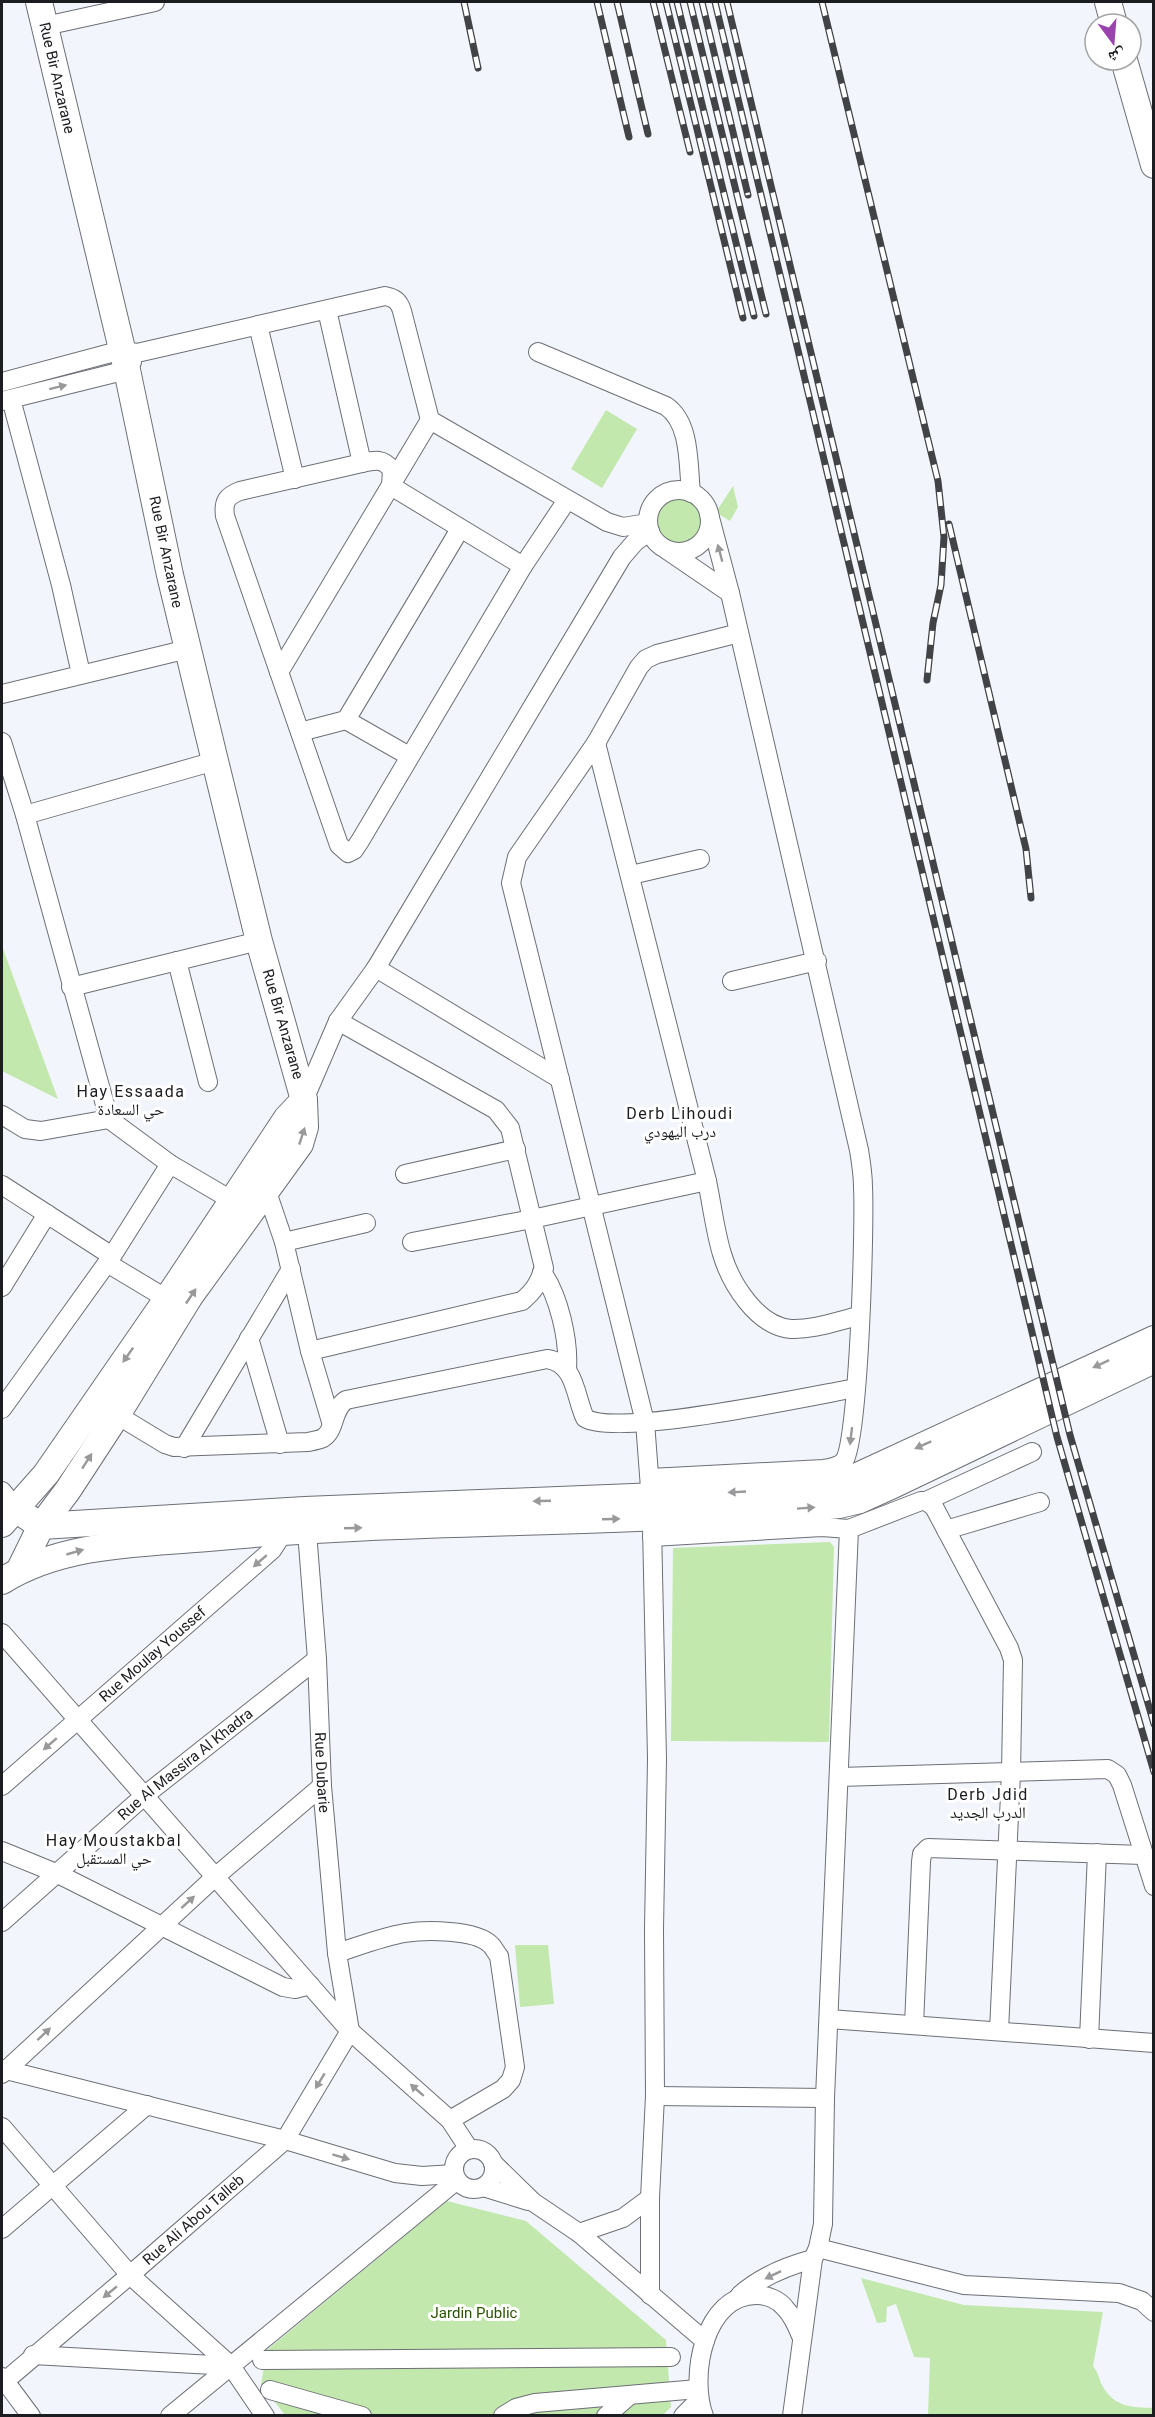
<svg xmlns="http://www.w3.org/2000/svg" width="1155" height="2417" font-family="Roboto,'Noto Naskh Arabic',sans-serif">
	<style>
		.green { fill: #c2e8ad }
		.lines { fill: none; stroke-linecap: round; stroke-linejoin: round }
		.street-casing { stroke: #6c6f75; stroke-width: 20 }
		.secondary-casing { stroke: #6c6f75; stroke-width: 28 }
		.street { stroke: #fff; stroke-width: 18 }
		.secondary { stroke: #fff; stroke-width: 26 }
		.rail-casing { stroke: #424347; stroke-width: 7 }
		.rail { stroke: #fff; stroke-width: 4.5; stroke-dasharray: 14; stroke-linecap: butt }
		.oneway { fill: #99999b }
		.labels { text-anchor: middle; stroke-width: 6; stroke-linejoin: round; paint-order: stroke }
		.street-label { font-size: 15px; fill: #1c1d20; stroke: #fff }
		.park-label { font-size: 15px; fill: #2a5500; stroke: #fff }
		.neighbourhood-label { font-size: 16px; letter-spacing: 1.5px; fill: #1c1d20; stroke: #fff }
	</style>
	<rect width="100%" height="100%" fill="#f2f6fc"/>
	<g class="green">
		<path d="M 606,410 L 637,429 L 602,488 L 571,469 Z"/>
		<path d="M 733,486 L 738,507 L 730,521 L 720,515 L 718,509 Z"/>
		<circle cx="679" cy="521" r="22"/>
		<path d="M 2,946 L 58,1099 L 2,1071 Z"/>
		<path d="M 830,1542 L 834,1547 L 829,1742 L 671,1741 L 673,1548 Z"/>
		<path d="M 515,1945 L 548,1945 L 554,2004 L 520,2007 Z"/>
		<path d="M 447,2201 L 526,2221 L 666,2340 L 671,2407 L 662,2416 L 285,2415 L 261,2384 L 267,2350 Z"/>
		<path d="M 861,2278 L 964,2305 L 1103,2312 L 1093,2366 C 1100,2375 1098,2379 1103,2387 C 1116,2408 1132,2407 1153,2408 L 1153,2415 L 928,2415 L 930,2358 L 914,2357 L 896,2304 L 887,2307 L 886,2322 L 877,2323 Z"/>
	</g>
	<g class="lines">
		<g class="street-casing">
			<g id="street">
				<path d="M 45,26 L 155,2"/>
				<path d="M 327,310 L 362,463 C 375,460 383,458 392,470 L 391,486 L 523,566"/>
				<path d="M 258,325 L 295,479"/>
				<path d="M 538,352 L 666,406 C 691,423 688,465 691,493"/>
				<path d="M 2,382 L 122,350 L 137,353 L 385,296 C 395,298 399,301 402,311 L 430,420 L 607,522 L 623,527 L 648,523"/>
				<path d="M 11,399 L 61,585 L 81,674"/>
				<path d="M 2,401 L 127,370 L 132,362"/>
				<path d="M 362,463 L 240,491 C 227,496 223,501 225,516 L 339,845 L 348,853 L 354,850 L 360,841 L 523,566 L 567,500"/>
				<circle cx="679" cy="521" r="31"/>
				<path d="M 667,550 L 730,593"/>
				<path d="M 279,672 L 430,420"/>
				<path d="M 2,694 L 188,649"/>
				<path d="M 346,720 L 409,756"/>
				<path d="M 300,732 L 346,720 L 460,529"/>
				<path d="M 2,742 L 25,815 L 109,1119 L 170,1164 L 233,1201"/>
				<path d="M 596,743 L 707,1181 C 712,1205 715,1231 722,1254 C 731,1284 757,1326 791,1329 C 813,1330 837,1321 859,1316"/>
				<path d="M 25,815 L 215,761"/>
				<path d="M 631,875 L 700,859"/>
				<path d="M 177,961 L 208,1082"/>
				<path d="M 376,968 L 560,1079"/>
				<path d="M 732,981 L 817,961"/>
				<path d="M 71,987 L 259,941"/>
				<path d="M 304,1100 L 338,1021 L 376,968 L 622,557 L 635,542 L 650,531"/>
				<path d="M 2,1115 L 25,1129 L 41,1131 L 109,1119"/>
				<path d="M 405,1174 L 516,1149"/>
				<path d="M 2,1185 L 112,1256"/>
				<path d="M 267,1192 L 284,1242 L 310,1351 L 332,1425"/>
				<path d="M 284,1242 L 366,1223"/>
				<path d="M 412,1242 L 532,1219 L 707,1181"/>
				<path d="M 107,1263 L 167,1299"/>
				<path d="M 542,1272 C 559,1296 569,1340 567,1369"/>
				<path d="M 2,1287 L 47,1214"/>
				<path d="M 249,1338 L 280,1444"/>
				<path d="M 310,1351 L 522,1301 C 534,1291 539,1283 544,1268 L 510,1128 L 496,1110 L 338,1021"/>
				<path d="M 2,1409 L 112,1256 L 170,1164"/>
				<path d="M 117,1415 L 165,1444 L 174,1447 L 308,1442 C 313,1441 319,1440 323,1438 C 336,1430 332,1409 346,1400 L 547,1359 C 576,1363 575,1397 585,1418 C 616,1438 811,1396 856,1388"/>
				<path d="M 184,1448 L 291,1269"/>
				<path d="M 650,1478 L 823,1469 C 831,1468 839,1467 844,1461 C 859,1441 865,1223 863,1187 C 863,1175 861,1162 859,1150 L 730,593 L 709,514"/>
				<path d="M 650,1488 L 645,1422 L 511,883 L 517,857 L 596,743 L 639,667 L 646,659 L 657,654 L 739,633"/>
				<path d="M 2,1491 L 17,1510"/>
				<path d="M 926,1501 L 1032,1452"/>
				<path id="s1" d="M 306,1519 L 317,1659 L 322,1786 L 337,1953 L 350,2031"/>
				<path d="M 946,1530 L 1040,1502"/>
				<path d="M 652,1537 L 822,1527 L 849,1529 L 921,1501 L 926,1501 L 934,1507 L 1009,1648 L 1013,1660 L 1011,1773 L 999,2031"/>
				<path d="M 2,1633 L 350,2031 L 450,2120 L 469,2149"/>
				<path d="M 839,1777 L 1108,1769 L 1117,1775 L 1122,1785 L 1154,1886"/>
				<path id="s2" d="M 2,1786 L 272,1550 L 285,1530 L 285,1526"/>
				<path d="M 2,1851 L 56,1873 L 283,1987 L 295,1989 L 310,1985"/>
				<path id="s3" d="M 2,1922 L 144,1796 L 317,1659"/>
				<path d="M 337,1953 C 359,1946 382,1937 405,1933 C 424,1930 476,1929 491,1945 C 494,1948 496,1953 499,1956 L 515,2067 L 511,2080 L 503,2089 L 450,2120"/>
				<path d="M 829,2019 L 1154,2043"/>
				<path d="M 914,2025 L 921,1862 L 922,1854 L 928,1848 L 1143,1855"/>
				<path d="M 1089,2039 L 1097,1853"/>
				<path d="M 2,2069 L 285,2140 L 395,2173 L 422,2176 L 454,2174"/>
				<path d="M 2,2074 L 215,1877 L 322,1786"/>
				<path d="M 655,2096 L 825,2098"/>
				<path d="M 2,2127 L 130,2275 L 231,2366 L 265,2416"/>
				<circle cx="474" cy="2169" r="20"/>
				<path d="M 493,2163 L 533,2202 L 579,2233 L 705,2341"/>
				<path d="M 483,2187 L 528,2201"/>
				<path d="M 2,2229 L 147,2105"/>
				<path d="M 579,2233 L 623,2218 L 650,2198"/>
				<path d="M 818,2248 L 964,2285 L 1119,2293 L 1142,2301 L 1154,2312"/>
				<path d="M 650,2295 L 650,2198 L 655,2096 L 654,1929 L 657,1759 L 652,1526"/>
				<path d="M 740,2295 C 759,2278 787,2266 813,2259"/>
				<path d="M 33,2355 L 231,2366"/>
				<path d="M 262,2360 L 671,2357"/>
				<path d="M 2,2377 L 31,2416"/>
				<path id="s4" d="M 5,2381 L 130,2275 L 285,2140 L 350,2031"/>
				<path d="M 270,2390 L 362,2416"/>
				<path d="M 170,2416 L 457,2180"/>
				<path d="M 503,2416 L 516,2408 L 535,2403 L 698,2389"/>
				<path d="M 606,2416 L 630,2395"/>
				<path d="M 683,2416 L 698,2401"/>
				<path d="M 704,2416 C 689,2377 704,2294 757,2295 C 767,2295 779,2300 785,2308 C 793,2316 797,2326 801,2336"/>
				<path d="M 792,2416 L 813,2259 L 818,2248 L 823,2224 L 825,2098 L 849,1529"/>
			</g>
		</g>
		<g class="secondary-casing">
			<g id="secondary">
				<path d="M 1108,2 L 1114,24"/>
				<path d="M 1124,60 L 1154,165"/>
				<path d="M 17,1510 L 41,1526 L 305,1510 L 683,1495 L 832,1485 L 851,1479 L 1154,1339"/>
				<path d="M 2,1524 L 46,1474 L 167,1299 L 287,1118 L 304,1100"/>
				<path d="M 20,1569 L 41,1526 L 68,1490 L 117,1415 L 190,1296 L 300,1144 L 305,1127 L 304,1100 L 259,941 L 215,761 L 170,575 L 127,370 L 39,2"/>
				<path d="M 2,1581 C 63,1543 139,1544 208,1538 C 418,1518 629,1526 839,1505 L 860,1500 L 893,1485 L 1154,1360"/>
			</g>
		</g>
		<use href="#street" class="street"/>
		<use href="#secondary" class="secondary"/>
		<g class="rail-casing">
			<g id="rail">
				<path d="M 464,2 L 478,68"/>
				<path d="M 597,2 L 629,137"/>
				<path d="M 617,2 L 648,134"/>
				<path d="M 653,2 L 690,152"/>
				<path d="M 666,2 L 743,318"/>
				<path d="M 677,2 L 754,316"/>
				<path d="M 690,2 L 766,314"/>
				<path d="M 702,2 L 748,195"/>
				<path d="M 715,2 L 1057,1437 L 1154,1772"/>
				<path d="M 727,2 L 1070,1435 L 1154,1724"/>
				<path d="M 822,2 L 938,481 L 944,537 L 941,585 L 933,623 L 927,680"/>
				<path d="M 949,524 L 1026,849 L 1031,898"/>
			</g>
		</g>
		<use href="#rail" class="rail"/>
	</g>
	<defs><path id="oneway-solid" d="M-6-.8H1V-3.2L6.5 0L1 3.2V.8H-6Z" transform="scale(1.5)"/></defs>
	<g class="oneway">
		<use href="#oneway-solid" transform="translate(58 387) rotate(-14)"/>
		<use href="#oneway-solid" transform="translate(720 553) rotate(-105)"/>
		<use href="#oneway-solid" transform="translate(302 1136) rotate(-72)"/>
		<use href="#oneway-solid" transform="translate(191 1296) rotate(-56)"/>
		<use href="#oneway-solid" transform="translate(128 1355) rotate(125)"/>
		<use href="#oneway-solid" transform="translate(1101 1364) rotate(155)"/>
		<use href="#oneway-solid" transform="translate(851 1436) rotate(97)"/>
		<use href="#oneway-solid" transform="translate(923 1445) rotate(156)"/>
		<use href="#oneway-solid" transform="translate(87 1461) rotate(-57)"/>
		<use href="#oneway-solid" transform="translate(737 1492) rotate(177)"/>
		<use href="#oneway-solid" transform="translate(542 1501) rotate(178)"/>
		<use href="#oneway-solid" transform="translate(806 1508) rotate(-4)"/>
		<use href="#oneway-solid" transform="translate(611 1519) rotate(-2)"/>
		<use href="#oneway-solid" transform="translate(353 1528) rotate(-2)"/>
		<use href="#oneway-solid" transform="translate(75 1552) rotate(-16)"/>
		<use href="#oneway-solid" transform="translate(260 1561) rotate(139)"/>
		<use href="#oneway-solid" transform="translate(50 1744) rotate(139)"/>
		<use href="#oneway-solid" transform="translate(188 1902) rotate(-42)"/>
		<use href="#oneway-solid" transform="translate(44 2034) rotate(-43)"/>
		<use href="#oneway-solid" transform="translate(320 2081) rotate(121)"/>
		<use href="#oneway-solid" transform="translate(417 2090) rotate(-139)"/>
		<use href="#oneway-solid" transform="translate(341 2157) rotate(17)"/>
		<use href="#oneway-solid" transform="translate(773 2275) rotate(154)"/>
		<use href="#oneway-solid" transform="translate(110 2292) rotate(141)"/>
	</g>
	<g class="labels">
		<g class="street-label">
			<text transform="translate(57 78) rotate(77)" y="5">Rue Bir Anzarane</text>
			<text transform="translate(166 552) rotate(78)" y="5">Rue Bir Anzarane</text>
			<text transform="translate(283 1024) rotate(74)" y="5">Rue Bir Anzarane</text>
			<text dy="5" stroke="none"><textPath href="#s2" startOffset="200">Rue Moulay Youssef</textPath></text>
			<text dy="5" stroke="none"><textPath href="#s3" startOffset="242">Rue Al Massira Al Khadra</textPath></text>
			<text dy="5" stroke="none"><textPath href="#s1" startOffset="254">Rue Dubarie</textPath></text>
			<text dy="5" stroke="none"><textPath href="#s4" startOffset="248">Rue Ali Abou Talleb</textPath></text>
		</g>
		<g class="park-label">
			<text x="474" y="2318">Jardin Public</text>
		</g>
		<g class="neighbourhood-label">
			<text x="131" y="1097">Hay Essaada<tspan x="131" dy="18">حي السعادة</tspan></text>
			<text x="680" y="1119">Derb Lihoudi<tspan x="680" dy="18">درب اليهودي</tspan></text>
			<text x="988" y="1800">Derb Jdid<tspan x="988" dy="18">الدرب الجديد</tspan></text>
			<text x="114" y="1846">Hay Moustakbal<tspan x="114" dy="18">حي المستقبل</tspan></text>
		</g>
	</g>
	<rect width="1155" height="2417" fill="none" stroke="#1c1d20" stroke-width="6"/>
	<g transform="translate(1113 42) rotate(164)"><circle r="28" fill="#ffffff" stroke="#a4a5a6" stroke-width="1.5"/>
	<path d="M0-4.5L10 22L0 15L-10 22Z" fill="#9a43af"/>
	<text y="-9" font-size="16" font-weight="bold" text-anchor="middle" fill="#1c1d20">ش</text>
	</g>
</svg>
